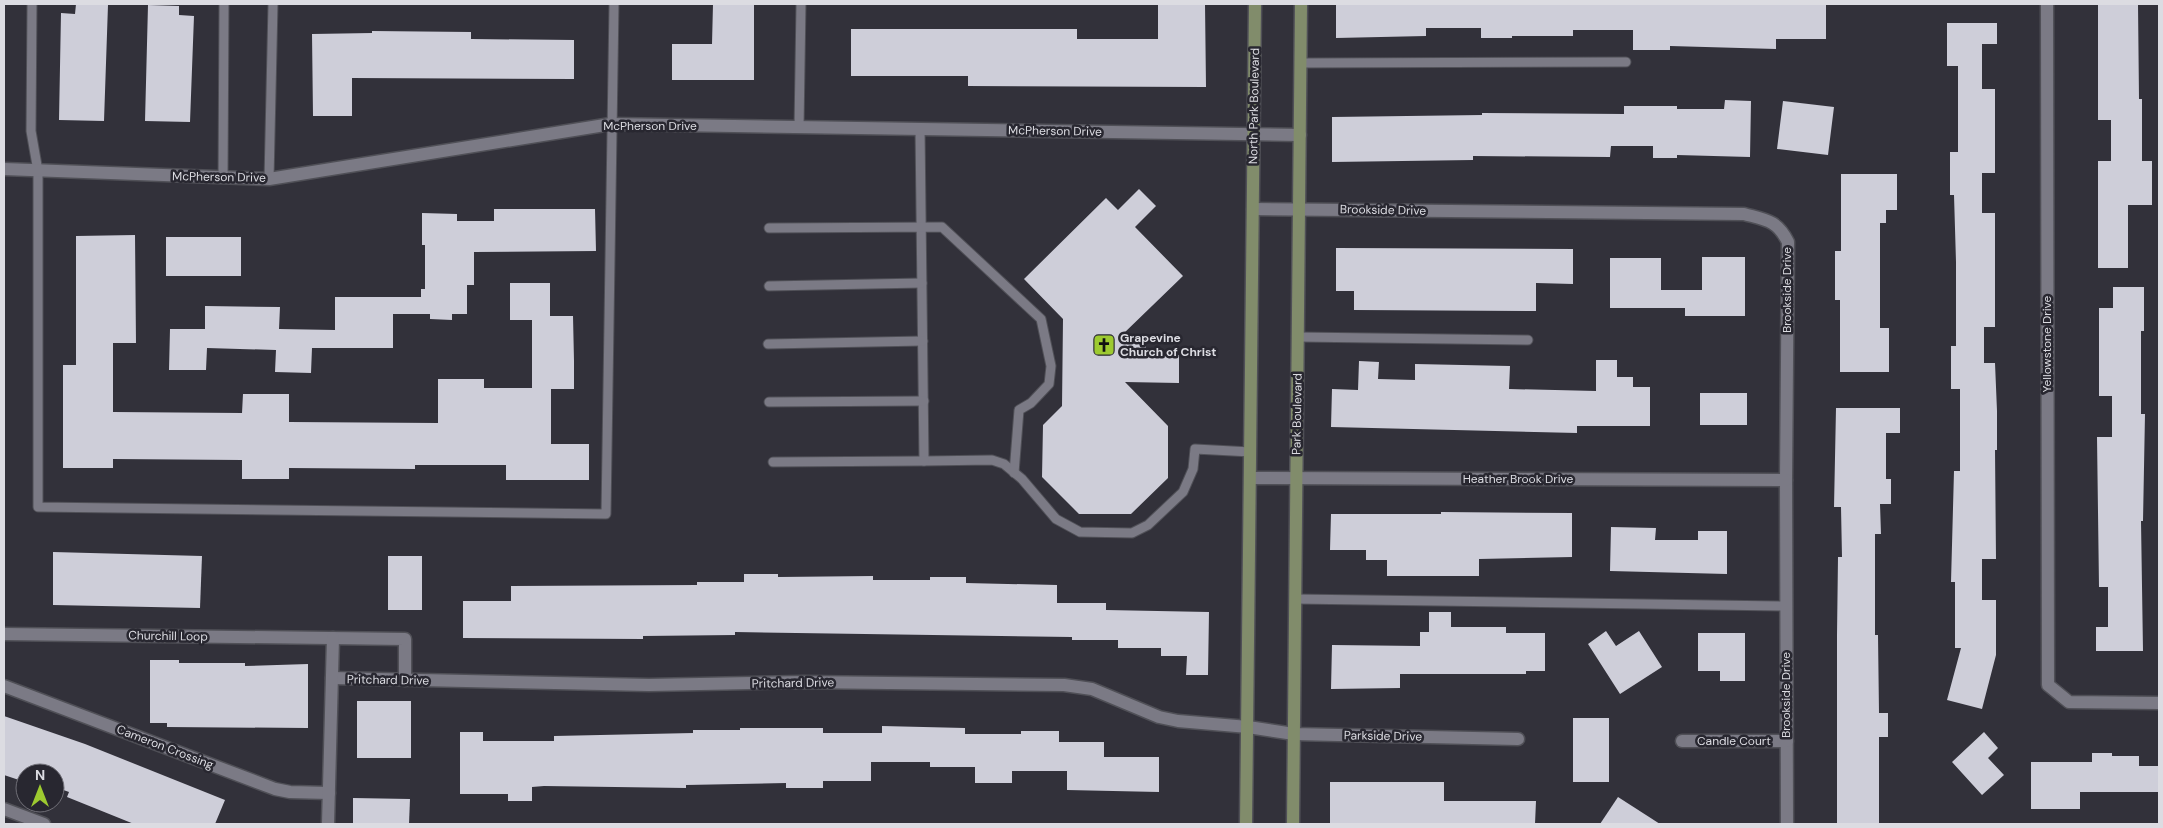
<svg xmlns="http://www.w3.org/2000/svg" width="2163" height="828" font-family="'DM Sans',sans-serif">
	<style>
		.building { fill: #ceced9 }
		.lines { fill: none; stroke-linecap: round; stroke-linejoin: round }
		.lane-casing { stroke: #505057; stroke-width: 11 }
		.street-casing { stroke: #505057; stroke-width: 15 }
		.secondary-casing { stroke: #505057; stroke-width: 15 }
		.lane { stroke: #7b7a85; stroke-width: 9 }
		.street { stroke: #7b7a85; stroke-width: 12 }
		.secondary { stroke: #818c6b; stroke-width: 12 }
		.labels { text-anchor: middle; stroke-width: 5; stroke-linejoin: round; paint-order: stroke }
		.street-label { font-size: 12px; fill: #dcdce2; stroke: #282730 }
		.poi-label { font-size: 12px; font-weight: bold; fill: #dcdce2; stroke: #282730; text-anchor: start }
	</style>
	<rect width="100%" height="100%" fill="#32313a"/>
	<g class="building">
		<path d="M 76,4 L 108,5 L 104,121 L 59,120 L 61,13 L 75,14 Z"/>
		<path d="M 713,4 L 754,4 L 754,80 L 672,80 L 672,44 L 712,44 Z"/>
		<path d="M 1158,4 L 1205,4 L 1206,87 L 968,86 L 968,76 L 851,76 L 851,29 L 1077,29 L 1077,39 L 1158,39 Z"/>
		<path d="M 1336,4 L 1826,4 L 1826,39 L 1776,39 L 1776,49 L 1670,46 L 1670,50 L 1633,50 L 1633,30 L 1573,30 L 1573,36 L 1512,36 L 1512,38 L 1481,38 L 1481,28 L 1426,28 L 1426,36 L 1336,38 Z"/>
		<path d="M 2098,4 L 2138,4 L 2139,99 L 2142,99 L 2142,161 L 2152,161 L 2152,205 L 2128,205 L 2128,268 L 2098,268 L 2098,161 L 2111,161 L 2111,120 L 2098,120 Z"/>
		<path d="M 148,5 L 179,6 L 179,15 L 194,16 L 190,122 L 145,121 Z"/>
		<path d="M 1947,23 L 1997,23 L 1997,44 L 1982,44 L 1982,89 L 1995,89 L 1995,173 L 1982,173 L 1982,213 L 1995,213 L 1995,327 L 1984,327 L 1984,363 L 1995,363 L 1997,411 L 1997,450 L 1995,450 L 1996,559 L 1982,559 L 1982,600 L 1996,600 L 1996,655 L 1982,709 L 1947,700 L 1961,648 L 1955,648 L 1955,582 L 1951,582 L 1954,471 L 1960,471 L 1960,389 L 1951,389 L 1951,346 L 1956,346 L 1956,262 L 1954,195 L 1950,195 L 1950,152 L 1958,152 L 1958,66 L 1947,66 Z"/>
		<path d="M 372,31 L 471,32 L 471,39 L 574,40 L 574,79 L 352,78 L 352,116 L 313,116 L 312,34 L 372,33 Z"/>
		<path d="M 1725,100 L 1751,101 L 1750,157 L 1677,155 L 1677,158 L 1653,158 L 1653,146 L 1611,146 L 1610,157 L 1473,156 L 1473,160 L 1332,162 L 1332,117 L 1482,115 L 1482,113 L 1624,114 L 1624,106 L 1677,106 L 1677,109 L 1724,109 Z"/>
		<path d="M 1783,101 L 1834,107 L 1828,155 L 1777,149 Z"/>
		<path d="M 1841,174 L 1897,174 L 1897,210 L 1886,210 L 1886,223 L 1880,223 L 1880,328 L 1889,328 L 1889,372 L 1840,372 L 1840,300 L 1835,300 L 1835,251 L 1841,251 Z"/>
		<path d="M 1139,189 L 1156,206 L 1135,227 L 1183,276 L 1122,335 L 1146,335 L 1146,354 L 1179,355 L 1179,383 L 1125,382 L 1168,426 L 1168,478 L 1131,514 L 1079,514 L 1042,477 L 1043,425 L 1062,406 L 1063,319 L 1024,279 L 1106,198 L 1118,210 Z"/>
		<path d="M 494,209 L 595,209 L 596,251 L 474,252 L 474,285 L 467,285 L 467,314 L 452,314 L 452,320 L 430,319 L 430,314 L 393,314 L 393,348 L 312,348 L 311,373 L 275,372 L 276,350 L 207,348 L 206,370 L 169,370 L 170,329 L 205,329 L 205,306 L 280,307 L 279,329 L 335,330 L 335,297 L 421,297 L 421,289 L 425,289 L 425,245 L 422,245 L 422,213 L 457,214 L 457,221 L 494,221 Z"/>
		<path d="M 135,235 L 136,343 L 113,343 L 113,412 L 242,413 L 243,394 L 289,394 L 289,422 L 438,423 L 438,379 L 484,379 L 484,388 L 532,388 L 532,320 L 510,320 L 510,283 L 550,283 L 550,316 L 573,316 L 574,361 L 574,389 L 551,389 L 551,444 L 589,444 L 589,480 L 506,480 L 506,465 L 415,465 L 415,469 L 289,468 L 289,479 L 242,479 L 242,460 L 113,459 L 113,468 L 63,468 L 63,365 L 76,365 L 76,236 Z"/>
		<rect x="166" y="237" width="75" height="39"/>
		<path d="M 1336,248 L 1573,249 L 1573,284 L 1536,283 L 1536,311 L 1354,310 L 1354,291 L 1336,291 Z"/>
		<path d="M 1702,257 L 1745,257 L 1745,316 L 1685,316 L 1685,308 L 1610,308 L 1610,258 L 1661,258 L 1661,290 L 1702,290 Z"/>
		<path d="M 2113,287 L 2144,287 L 2144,331 L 2141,331 L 2141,414 L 2145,414 L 2143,521 L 2141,521 L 2143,651 L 2096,651 L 2096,627 L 2108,627 L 2108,587 L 2099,587 L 2097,437 L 2112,437 L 2112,396 L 2099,396 L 2099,308 L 2113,308 Z"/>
		<path d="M 1596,360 L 1617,360 L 1617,377 L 1633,377 L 1633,387 L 1650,387 L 1650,426 L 1577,426 L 1577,433 L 1331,427 L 1332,389 L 1358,390 L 1359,361 L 1379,362 L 1378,379 L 1415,380 L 1415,364 L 1510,366 L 1509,389 L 1596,391 Z"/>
		<rect x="1700" y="393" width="47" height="32"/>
		<path d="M 1836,408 L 1900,408 L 1900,433 L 1886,433 L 1886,479 L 1891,479 L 1891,504 L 1880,504 L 1881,534 L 1875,534 L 1875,635 L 1878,635 L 1879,713 L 1888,713 L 1888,737 L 1879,737 L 1879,824 L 1837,824 L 1837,635 L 1838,557 L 1842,557 L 1841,507 L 1834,507 Z"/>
		<path d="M 1441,512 L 1572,513 L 1572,557 L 1479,559 L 1479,576 L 1387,576 L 1387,560 L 1366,560 L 1366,550 L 1330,550 L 1331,514 L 1441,514 Z"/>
		<path d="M 1611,527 L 1656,528 L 1655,540 L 1698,540 L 1698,531 L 1727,531 L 1727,574 L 1610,571 Z"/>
		<path d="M 53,552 L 202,556 L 200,608 L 53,605 Z"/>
		<rect x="388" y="556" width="34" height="54"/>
		<path d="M 744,574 L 778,574 L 778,577 L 873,576 L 873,580 L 930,580 L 930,577 L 966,577 L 966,583 L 1057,585 L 1057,603 L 1106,603 L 1106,610 L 1209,612 L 1208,675 L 1186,675 L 1187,656 L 1161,656 L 1161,648 L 1118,648 L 1118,640 L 1072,640 L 1072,637 L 735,632 L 735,635 L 643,636 L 643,639 L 463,638 L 463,601 L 511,601 L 511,586 L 697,585 L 697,582 L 744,582 Z"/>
		<path d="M 1429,612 L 1451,612 L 1451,627 L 1506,627 L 1506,633 L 1545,633 L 1545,671 L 1526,671 L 1526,674 L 1400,674 L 1400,688 L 1331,689 L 1332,645 L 1420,646 L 1420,632 L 1429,632 Z"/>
		<path d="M 1606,631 L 1616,646 L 1639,631 L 1662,667 L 1620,694 L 1588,644 Z"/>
		<path d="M 1698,633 L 1745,633 L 1745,681 L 1720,681 L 1720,671 L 1698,671 Z"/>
		<path d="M 150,660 L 179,660 L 179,663 L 245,663 L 245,666 L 308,664 L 308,728 L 167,727 L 167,723 L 150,723 Z"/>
		<rect x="357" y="701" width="54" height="57"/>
		<path d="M 4,716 L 85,744 L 225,800 L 215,824 L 134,824 L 67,797 L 69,792 L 55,787 L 55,773 L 25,773 L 25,782 L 4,775 Z"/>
		<rect x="1573" y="718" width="36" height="64"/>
		<path d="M 882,726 L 965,728 L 965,734 L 1021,734 L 1021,731 L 1059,731 L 1059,742 L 1104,742 L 1104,757 L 1159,757 L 1159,792 L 1067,790 L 1067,771 L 1012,771 L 1012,783 L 975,783 L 975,767 L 930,767 L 930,762 L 871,762 L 871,781 L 823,781 L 823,788 L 786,788 L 786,783 L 686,785 L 686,788 L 544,786 L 532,787 L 532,801 L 508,801 L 508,794 L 460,794 L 460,732 L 483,732 L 483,741 L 554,741 L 554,736 L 693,733 L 693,730 L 740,730 L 740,728 L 823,728 L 823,733 L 882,733 Z"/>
		<path d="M 1984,732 L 1998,748 L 1988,758 L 2004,775 L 1982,795 L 1952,762 Z"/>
		<path d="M 2092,753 L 2112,753 L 2112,756 L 2139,756 L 2139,766 L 2159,766 L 2159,792 L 2080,792 L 2080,809 L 2031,809 L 2031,762 L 2092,762 Z"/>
		<path d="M 1330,782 L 1444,782 L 1444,801 L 1536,801 L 1535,824 L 1330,824 Z"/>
		<path d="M 1618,797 L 1660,824 L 1600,824 Z"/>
		<path d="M 353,798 L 410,799 L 409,824 L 353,824 Z"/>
	</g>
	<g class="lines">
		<g class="lane-casing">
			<g id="lane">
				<path d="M 32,4 L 31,131 L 38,171 L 38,507 L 606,514 L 614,4"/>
				<path d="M 1301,63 L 1626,62"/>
				<path d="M 799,127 L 801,4"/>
				<path d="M 920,129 L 924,461 L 992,460 L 1004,464 L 1022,479 L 1056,519 L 1080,532 L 1132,533 L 1148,525 L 1183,492 L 1193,469 L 1195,449 L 1251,452"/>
				<path d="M 223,178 L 224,4"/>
				<path d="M 269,179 L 273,4"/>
				<path d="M 769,228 L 942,227 L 1041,319 L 1051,366 L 1049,384 L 1031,403 L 1019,410 L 1014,473"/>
				<path d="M 769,286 L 922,283"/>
				<path d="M 1298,337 L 1528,340"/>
				<path d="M 768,344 L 923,341"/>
				<path d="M 769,402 L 924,401"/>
				<path d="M 773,462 L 924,461"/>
				<path d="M 1295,599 L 1786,606"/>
			</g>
		</g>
		<g class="street-casing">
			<g id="street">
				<path d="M 2047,4 L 2048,685 L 2069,702 L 2159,703"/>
				<path d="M 4,169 L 269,179 L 611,124 L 1300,135"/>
				<path d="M 1253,209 L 1744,214 C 1766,220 1777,220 1788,242 L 1786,480 L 1787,824"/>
				<path d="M 1251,478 L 1786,480"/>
				<path d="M 4,634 L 405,639 L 405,680"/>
				<path d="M 332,678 L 649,685 L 803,682 L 1064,685 L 1092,689 L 1159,717 L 1178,721 L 1248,727 L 1294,734 L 1518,739"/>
				<path d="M 4,686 L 275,789 L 290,792 L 329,793"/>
				<path d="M 1682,741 L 1787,741"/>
				<path d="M 4,809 L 44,824"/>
				<path d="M 328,824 L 333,638"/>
			</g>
		</g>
		<g class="secondary-casing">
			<g id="secondary">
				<path d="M 1246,824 L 1255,4"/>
				<path d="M 1293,824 L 1301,4"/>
			</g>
		</g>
		<use href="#lane" class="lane"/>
		<use href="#street" class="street"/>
		<use href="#secondary" class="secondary"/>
	</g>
	<defs>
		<g id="church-square" transform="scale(1.125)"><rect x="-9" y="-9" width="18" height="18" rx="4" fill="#9dca30" stroke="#282730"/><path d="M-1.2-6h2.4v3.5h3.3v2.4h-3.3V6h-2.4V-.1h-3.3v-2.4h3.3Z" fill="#111"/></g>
	</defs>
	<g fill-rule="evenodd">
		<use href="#church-square" x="1104" y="345"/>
	</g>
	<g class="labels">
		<g class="street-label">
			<text transform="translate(1254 106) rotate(-89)" y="4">North Park Boulevard</text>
			<text x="650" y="130">McPherson Drive</text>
			<text transform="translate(1055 131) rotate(1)" y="4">McPherson Drive</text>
			<text transform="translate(219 177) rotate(1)" y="4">McPherson Drive</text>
			<text transform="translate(1383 210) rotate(1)" y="4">Brookside Drive</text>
			<text transform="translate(1787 290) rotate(-90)" y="4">Brookside Drive</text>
			<text transform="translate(2047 344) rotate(-90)" y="4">Yellowstone Drive</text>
			<text transform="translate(1297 414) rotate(-89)" y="4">Park Boulevard</text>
			<text x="1518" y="483">Heather Brook Drive</text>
			<text transform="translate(168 636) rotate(1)" y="4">Churchill Loop</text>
			<text transform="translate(388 680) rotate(1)" y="4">Pritchard Drive</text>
			<text transform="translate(793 683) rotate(-1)" y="4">Pritchard Drive</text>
			<text transform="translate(1786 695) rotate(-90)" y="4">Brookside Drive</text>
			<text transform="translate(1383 736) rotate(1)" y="4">Parkside Drive</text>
			<text x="1734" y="745">Candle Court</text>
			<text transform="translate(165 747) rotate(21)" y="4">Cameron Crossing</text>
		</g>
		<g class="poi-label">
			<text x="1120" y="342">Grapevine<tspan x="1120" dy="14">Church of Christ</tspan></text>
		</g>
	</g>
	<rect width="2163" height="828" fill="none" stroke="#dcdce2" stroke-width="10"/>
	<g transform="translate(40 788)"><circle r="24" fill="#282730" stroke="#706f77"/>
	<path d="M0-4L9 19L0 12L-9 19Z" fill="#9dca30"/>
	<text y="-8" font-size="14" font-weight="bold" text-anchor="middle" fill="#dcdce2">N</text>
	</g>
</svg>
